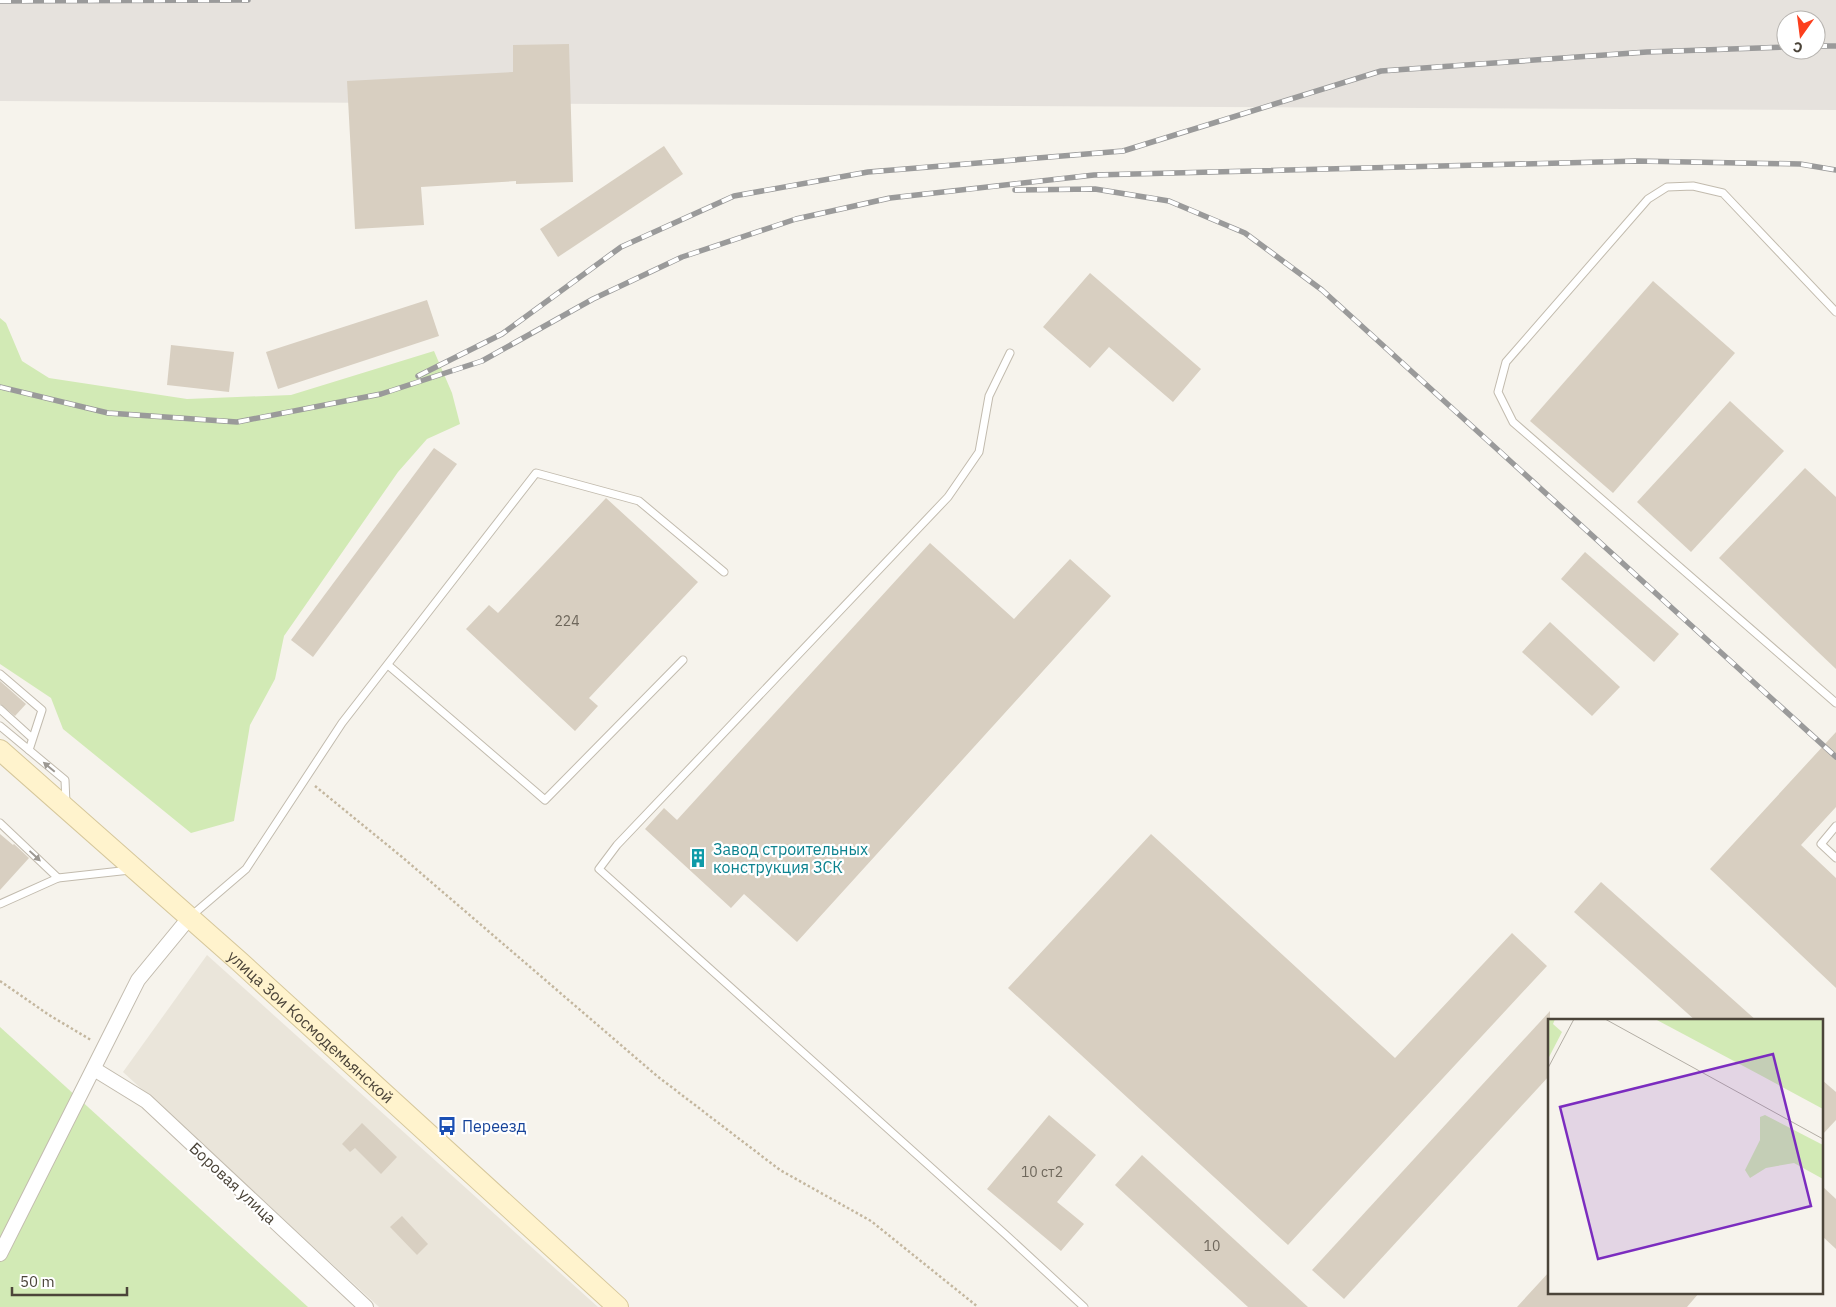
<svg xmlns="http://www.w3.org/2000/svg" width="1836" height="1307" font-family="'IBM Plex Sans',sans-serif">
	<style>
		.residential { fill: #eae5da }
		.industrial { fill: #e6e2dd; fill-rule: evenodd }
		.green { fill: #d2eab5 }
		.building { fill: #d8cfc1 }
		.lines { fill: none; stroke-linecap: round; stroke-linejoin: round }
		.service-casing { stroke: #c2bbae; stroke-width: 9 }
		.minor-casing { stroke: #c2bbae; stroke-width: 16 }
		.secondary-casing { stroke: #d6c79b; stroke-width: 22 }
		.path { stroke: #c4b79f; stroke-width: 2.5; stroke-dasharray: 2.5 2.5; stroke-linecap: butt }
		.service { stroke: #fff; stroke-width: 7 }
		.minor { stroke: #fff; stroke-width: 14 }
		.secondary { stroke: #fff3cd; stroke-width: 20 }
		.rail-casing { stroke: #9a9a9a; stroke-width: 5.5 }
		.rail { stroke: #fff; stroke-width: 4; stroke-dasharray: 11; stroke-linecap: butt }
		.oneway { fill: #9c9892 }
		.labels { text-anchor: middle; stroke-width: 4.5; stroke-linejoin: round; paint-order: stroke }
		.number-label { font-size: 14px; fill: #6e675b }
		.culture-label { font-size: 16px; fill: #0d838f; stroke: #fff; text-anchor: start }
		.street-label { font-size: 16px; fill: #4b4439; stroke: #fff }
		.transit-label { font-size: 16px; fill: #164399; stroke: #fff; text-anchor: start }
		.inset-road { fill: none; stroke: #b2ada4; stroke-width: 1 }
		.view { fill: #7b2cbf; fill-opacity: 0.15; stroke: #7b2cbf; stroke-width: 2.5 }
		.inset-edge { fill: none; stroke: #4b4439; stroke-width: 2.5 }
	</style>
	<rect width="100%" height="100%" fill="#f6f3ec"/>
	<path class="residential" d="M 207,955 L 598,1307 L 379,1307 L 123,1072 Z"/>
	<path class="industrial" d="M 0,0 L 1836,0 L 1836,110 L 0,101 ZM 1786,20 L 1816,20 L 1816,50 L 1786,50 Z"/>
	<g class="green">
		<path d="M 0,318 L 6,323 L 22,361 L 49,378 L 187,399 L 291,395 L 434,351 L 452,393 L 460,424 L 427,439 L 398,472 L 284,636 L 275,679 L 250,725 L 234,821 L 191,833 L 63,729 L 51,698 L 0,664 Z"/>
		<path d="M 0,1027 L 308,1307 L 0,1307 Z"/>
	</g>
	<g class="building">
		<path d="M 569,44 L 573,182 L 516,184 L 516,181 L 421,187 L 424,225 L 355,229 L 347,81 L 513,72 L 513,45 Z"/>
		<path d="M 664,146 L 683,174 L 558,257 L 540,229 Z"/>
		<path d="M 1090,273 L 1201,369 L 1173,402 L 1109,347 L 1090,368 L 1043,327 Z"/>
		<path d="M 1653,281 L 1735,353 L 1613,493 L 1530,421 Z"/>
		<path d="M 427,300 L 439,336 L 278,389 L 266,352 Z"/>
		<path d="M 171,345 L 234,352 L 229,392 L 167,385 Z"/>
		<path d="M 1730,401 L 1784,451 L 1691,552 L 1637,502 Z"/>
		<path d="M 434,448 L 457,464 L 313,657 L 291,640 Z"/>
		<path d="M 1805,468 L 1836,497 L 1836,669 L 1719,558 Z"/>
		<path d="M 606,498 L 698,582 L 589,698 L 598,706 L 575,731 L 466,629 L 489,605 L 498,613 Z"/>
		<path d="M 930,543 L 1014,619 L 1070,559 L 1111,596 L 797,942 L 744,894 L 731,908 L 645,829 L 664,808 L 677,820 Z"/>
		<path d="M 1585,552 L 1679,634 L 1654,662 L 1561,579 Z"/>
		<path d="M 1550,622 L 1620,687 L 1592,716 L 1522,652 Z"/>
		<path d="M 0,681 L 26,704 L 15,716 L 0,704 Z"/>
		<path d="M 1836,732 L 1836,807 L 1801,845 L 1836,878 L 1836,988 L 1710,869 Z"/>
		<path d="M 0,834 L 13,845 L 14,844 L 29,858 L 0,890 Z"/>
		<path d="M 1151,834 L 1395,1058 L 1512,933 L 1547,966 L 1288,1245 L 1008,988 Z"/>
		<path d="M 1601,882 L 1757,1021 L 1696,1021 L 1574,912 Z"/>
		<path d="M 1550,1011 L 1550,1075 L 1344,1299 L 1312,1270 Z"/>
		<path d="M 1822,1080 L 1836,1092 L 1836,1120 L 1822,1135 Z"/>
		<path d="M 1049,1115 L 1096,1155 L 1057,1202 L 1084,1224 L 1061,1251 L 987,1189 Z"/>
		<path d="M 362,1123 L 397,1157 L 381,1174 L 355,1148 L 350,1152 L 342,1144 Z"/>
		<path d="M 1142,1155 L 1308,1307 L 1248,1307 L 1115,1185 Z"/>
		<path d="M 1822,1186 L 1836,1199 L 1836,1249 L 1822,1236 Z"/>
		<path d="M 402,1216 L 428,1244 L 417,1255 L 390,1227 Z"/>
		<path d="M 1550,1271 L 1550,1293 L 1699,1293 L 1687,1307 L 1517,1307 Z"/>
	</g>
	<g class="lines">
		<g class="service-casing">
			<g id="service">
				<path d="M 1836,312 L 1723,193 L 1693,186 L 1667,187 L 1648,199 L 1506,362 L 1498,392 L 1513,422 L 1836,703"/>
				<path d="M 1010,353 L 989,396 L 979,452 L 948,497 L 617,845 L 599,869 L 1005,1234 L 1084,1307"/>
				<path d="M 388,665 L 545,800 L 683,660"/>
				<path d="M 0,674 L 42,710 L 29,750 L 65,780 L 66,804"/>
				<path d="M 0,709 L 32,738"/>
				<path d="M 0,726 L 29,750"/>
				<path d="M 0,823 L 58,878 L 130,870"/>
				<path d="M 1836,826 L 1821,844 L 1836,858"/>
				<path d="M 0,904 L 58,878"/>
				<path d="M 190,917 L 246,869 L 342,723 L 536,473 L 639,501 L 724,572"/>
			</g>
		</g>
		<g class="minor-casing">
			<g id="minor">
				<path d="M 94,1069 L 146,1101 L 366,1307"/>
				<path d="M 0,1254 L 138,980 L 189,918"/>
			</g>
		</g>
		<g class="secondary-casing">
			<g id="secondary">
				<path id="s1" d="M 0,750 L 240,962 L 618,1307"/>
			</g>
		</g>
		<g class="path">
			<path d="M 315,786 L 402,857 L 657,1076 L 780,1170 L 871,1221 L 978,1307"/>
			<path d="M 0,981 L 49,1015 L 91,1040"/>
		</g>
		<use href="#service" class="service"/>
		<use href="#minor" class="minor"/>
		<use href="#secondary" class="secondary"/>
		<g class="rail-casing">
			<g id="rail">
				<path d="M 0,1 L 248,0"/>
				<path d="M 1816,46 L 1836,46"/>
				<path d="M 1015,190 L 1095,189 L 1169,201 L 1245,233 L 1322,290 L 1836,757"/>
				<path d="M 418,376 L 502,334 L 621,247 L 734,196 L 868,172 L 1123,151 L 1381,71 L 1647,52 L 1786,47"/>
				<path d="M 0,387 L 108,413 L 237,422 L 381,394 L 482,361 L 593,299 L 682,257 L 796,219 L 890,198 L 1094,175 L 1637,161 L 1800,164 L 1836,170"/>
			</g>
		</g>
		<use href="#rail" class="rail"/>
	</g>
	<defs><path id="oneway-solid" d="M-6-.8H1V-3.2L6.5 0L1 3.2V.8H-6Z" transform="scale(1.25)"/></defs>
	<g class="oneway">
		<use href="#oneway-solid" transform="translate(49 767) rotate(-140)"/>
		<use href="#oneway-solid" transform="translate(35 856) rotate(43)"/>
	</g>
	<defs>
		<g id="building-bare" transform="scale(1.5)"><path d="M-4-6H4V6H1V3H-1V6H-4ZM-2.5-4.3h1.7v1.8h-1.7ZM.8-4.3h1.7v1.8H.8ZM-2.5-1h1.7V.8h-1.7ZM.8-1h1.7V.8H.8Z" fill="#0f9aa8" stroke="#fff" stroke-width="2.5" paint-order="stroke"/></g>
		<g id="bus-bare" transform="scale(1.5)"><path d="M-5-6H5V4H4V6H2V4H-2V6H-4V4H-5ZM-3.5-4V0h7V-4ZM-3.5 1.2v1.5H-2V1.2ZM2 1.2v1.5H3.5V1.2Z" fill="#1a4fb4" stroke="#fff" stroke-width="2.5" paint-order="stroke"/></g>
	</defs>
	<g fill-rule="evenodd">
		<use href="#building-bare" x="698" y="858"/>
		<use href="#bus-bare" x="447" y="1126"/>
	</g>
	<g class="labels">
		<g class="number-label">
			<text x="567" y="626">224</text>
			<text x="1042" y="1177">10 ст2</text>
			<text x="1212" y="1251">10</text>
		</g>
		<g class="culture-label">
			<text x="713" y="855">Завод строительных<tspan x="713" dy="18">конструкция ЗСК</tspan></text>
		</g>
		<g class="street-label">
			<text dy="6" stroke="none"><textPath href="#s1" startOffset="416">улица Зои Космодемьянской</textPath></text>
			<text transform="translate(233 1183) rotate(43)" y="6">Боровая улица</text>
		</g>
		<g class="transit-label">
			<text x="462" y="1132">Переезд</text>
		</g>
	</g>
	<g transform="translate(1548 1019)">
		<rect width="275" height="275" fill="#f6f3ec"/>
		<path d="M 0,0 L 7,0 L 5,5 L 14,13 L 0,40 ZM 107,0 L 275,0 L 275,90 L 214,57 ZM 217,96 L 275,126 L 275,160 L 246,144 L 218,149 L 202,159 L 197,151 L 212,121 L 212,98 Z" fill="#d2eab5"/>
		<path class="inset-road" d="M 57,0 L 275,120M 0,49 L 26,0"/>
		<path class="view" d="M 225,35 L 263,187 L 50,240 L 12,88 Z"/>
		<rect width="275" height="275" class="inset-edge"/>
	</g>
	<g transform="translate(1801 35) rotate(194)"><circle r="24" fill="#ffffff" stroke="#b7b4b0"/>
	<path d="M0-4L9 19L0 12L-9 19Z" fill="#fc3f1d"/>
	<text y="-8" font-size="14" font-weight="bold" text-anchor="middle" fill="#4b4439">С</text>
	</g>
	<path d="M12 1287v8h115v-8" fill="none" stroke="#4b4439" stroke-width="2.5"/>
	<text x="20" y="1287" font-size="15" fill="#4b4439" stroke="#ffffff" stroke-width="4" paint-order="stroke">50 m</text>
</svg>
